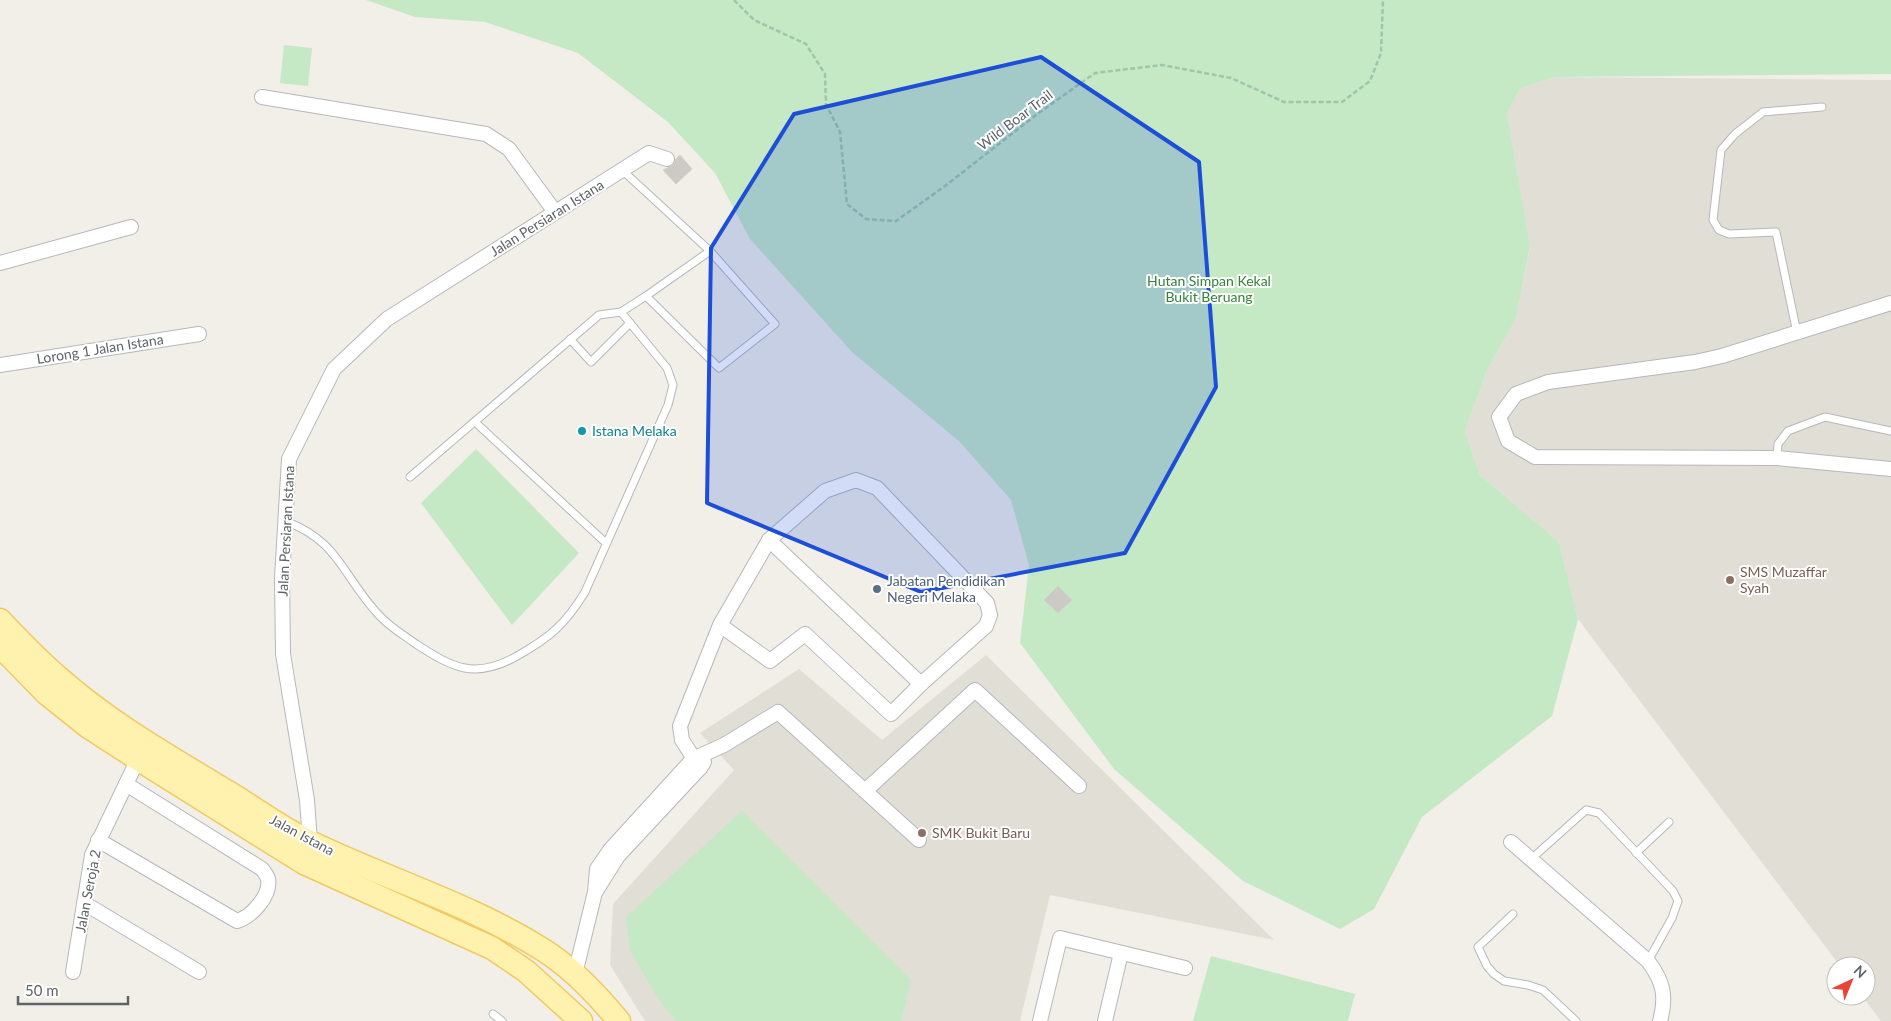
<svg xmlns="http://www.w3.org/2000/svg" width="1891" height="1021" font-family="Lato,sans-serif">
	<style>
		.education { fill: #e1ded6 }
		.green { fill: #c5e8c5 }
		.building { fill: #cccac5; stroke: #d6d1c6 }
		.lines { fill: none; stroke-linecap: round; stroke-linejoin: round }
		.lane-casing { stroke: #b5b8bc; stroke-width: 9 }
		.street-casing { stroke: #b5b8bc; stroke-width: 16 }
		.primary-casing { stroke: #f2c960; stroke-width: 25 }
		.path { stroke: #9cc7a9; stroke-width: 2.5; stroke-dasharray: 5 2.5; stroke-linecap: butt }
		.lane { stroke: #fff; stroke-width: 7 }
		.street { stroke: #fff; stroke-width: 14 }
		.primary { stroke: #fff2af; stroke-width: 22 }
		.marked { fill: #1d4ed8; fill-opacity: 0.2; stroke: #1d4ed8; stroke-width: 4; stroke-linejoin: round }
		.culture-dot { fill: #0f9aa8; stroke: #fff; stroke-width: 2 }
		.education-dot { fill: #8d6e63; stroke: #fff; stroke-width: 2 }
		.service-dot { fill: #5c6f8a; stroke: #fff; stroke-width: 2 }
		.labels { text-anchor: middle; stroke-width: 4; stroke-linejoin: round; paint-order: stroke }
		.street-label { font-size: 14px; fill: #5f6368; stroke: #fff }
		.park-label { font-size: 14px; fill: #348238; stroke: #fff }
		.culture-label { font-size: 14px; fill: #0d838f; stroke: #fff; text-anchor: start }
		.education-label { font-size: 14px; fill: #785e54; stroke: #fff; text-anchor: start }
		.service-label { font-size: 14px; fill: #4e5e75; stroke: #fff; text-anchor: start }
	</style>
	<rect width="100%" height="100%" fill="#f1efe8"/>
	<g class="education">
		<path d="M 1554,77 L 1891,80 L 1891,1021 L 1881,1021 L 1862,996 L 1866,996 L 1866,966 L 1840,966 L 1578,619 L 1559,542 L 1480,475 L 1465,431 L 1488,368 L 1516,319 L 1530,247 L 1507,113 L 1520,89 Z"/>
		<path d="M 986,655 L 1274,940 L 1050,895 L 1020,1021 L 645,1021 L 610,965 L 613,904 L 734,770 L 700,733 L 799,669 L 882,740 Z"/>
	</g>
	<g class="green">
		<path d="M 366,0 L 1891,0 L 1891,74 L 1554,77 L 1520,89 L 1507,113 L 1530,246 L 1516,319 L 1488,368 L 1465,431 L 1480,475 L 1559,542 L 1578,619 L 1552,716 L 1422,817 L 1374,909 L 1340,929 L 1243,881 L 1114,769 L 1020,643 L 1029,565 L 1011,500 L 960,442 L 852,352 L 750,239 L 715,173 L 668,122 L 578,53 L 485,22 L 415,17 Z"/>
		<path d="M 284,45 L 312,48 L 308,86 L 280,83 Z"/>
		<path d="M 476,449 L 579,553 L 512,625 L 421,503 Z"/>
		<path d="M 742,811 L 911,980 L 901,1021 L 676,1021 L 658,999 L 630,950 L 626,917 Z"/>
		<path d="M 1211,956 L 1355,994 L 1348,1021 L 1193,1021 Z"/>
	</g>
	<g class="building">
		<path d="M 680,155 L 692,169 L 676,184 L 663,170 L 672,166 L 676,159 Z"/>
		<path d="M 1058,586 L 1072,600 L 1058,613 L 1044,600 Z"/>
	</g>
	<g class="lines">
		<g class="lane-casing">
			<g id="lane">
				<path d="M 622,170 L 710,251 L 775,324 L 719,368 L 646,296"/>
				<path d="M 1797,333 L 1776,232 L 1729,234 L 1719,230 L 1713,220 L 1721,150 L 1735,134 L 1763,112 L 1822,107"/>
				<path d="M 570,339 L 591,362 L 630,323"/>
				<path d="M 475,422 L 606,543"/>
				<path d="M 1777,458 L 1778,444 L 1788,431 L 1825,417 L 1891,431"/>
				<path d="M 410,477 L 599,315 L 621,312 L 646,296 L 710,251"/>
				<path d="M 285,521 C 339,541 342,575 377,613 C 388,626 402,634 416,644 C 453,668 475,680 517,656 C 549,638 565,625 585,592 L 668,405 L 673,385 L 667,368 L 621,312"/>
				<path d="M 1636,853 L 1669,822"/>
				<path d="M 1530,860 L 1586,810 L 1599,813 L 1673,891 L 1678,901 L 1672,918 L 1648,961"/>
				<path d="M 1513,914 L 1478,947 L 1487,966 L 1494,974 L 1504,981 L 1528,985 L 1543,990 L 1576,1021"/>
				<path d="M 493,1014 L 502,1021"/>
			</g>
		</g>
		<g class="street-casing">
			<g id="street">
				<path d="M 262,97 L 486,134 L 509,149 L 555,212"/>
				<path d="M 0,263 L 131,227"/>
				<path d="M 1891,303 L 1722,356 L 1695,362 L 1548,382 L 1516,394 L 1499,417 L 1508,441 L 1535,457 L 1777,458 L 1891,469"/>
				<path d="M 0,365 L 199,334"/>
				<path d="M 769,540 L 921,684"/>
				<path d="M 700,768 L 682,740 L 680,726 L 720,625 L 769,540 L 825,491 L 856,480 L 877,488 L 987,603 L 990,615 L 986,626 L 921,684 L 891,714 L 805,634 L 770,661 L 720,625"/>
				<path d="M 865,791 L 975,690 L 1079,786"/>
				<path d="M 98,840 L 237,921 C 251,917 271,896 268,879 C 267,875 264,872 262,869 L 126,784"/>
				<path d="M 1511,842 L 1648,961 C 1663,981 1667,996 1660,1021"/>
				<path d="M 309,848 L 310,842 L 307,800 L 283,654 L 282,578 L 289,459 L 334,369 L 387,319 L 622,170 L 649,153 L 667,159"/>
				<path d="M 596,891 L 618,856 L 700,768 L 704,762"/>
				<path d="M 84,903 L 199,972"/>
				<path d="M 73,972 L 92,855 L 138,759"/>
				<path d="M 575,974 L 595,892 L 597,869 L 610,850 L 693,759 L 724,745 L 778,712 L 919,840"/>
				<path d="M 1040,1021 L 1060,938 L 1185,968"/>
				<path d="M 1105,1021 L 1121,953"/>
			</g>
		</g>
		<g class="primary-casing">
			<g id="primary">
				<path d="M 0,620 C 19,640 38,660 59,678 C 110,723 170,757 228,792 C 256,809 283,829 312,843 C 389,880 473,905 545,951 C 574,970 597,995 619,1021"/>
				<path d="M 0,646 L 47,694 L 87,726 L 138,759 L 304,863 L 492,948 L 526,971 L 581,1021"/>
			</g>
		</g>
		<path class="path" d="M 734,0 L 754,20 L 806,44 L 825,74 L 826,104 L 840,132 L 847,204 L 866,219 L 896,221 L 945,186 L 1036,115 L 1095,73 L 1162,65 L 1231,78 L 1284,102 L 1342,102 L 1370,81 L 1381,53 L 1383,0"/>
		<use href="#lane" class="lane"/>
		<use href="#street" class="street"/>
		<use href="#primary" class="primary"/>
	</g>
	<path class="marked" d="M 1041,57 L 1199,162 L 1216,387 L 1125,553 L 921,592 L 707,503 L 711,248 L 794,114 Z"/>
	<circle class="culture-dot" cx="582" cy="431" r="5"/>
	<g class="education-dot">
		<circle cx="1730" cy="580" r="5"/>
		<circle cx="922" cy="833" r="5"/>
	</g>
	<circle class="service-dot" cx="877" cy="589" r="5"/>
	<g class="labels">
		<g class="street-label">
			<text transform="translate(1015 120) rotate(-37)" y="5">Wild Boar Trail</text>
			<text transform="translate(547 218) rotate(-32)" y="5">Jalan Persiaran Istana</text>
			<text transform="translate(100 349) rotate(-9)" y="5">Lorong 1 Jalan Istana</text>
			<text transform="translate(286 531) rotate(-87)" y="5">Jalan Persiaran Istana</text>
			<text transform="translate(302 835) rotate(28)" y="5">Jalan Istana</text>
			<text transform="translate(88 891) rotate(-79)" y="5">Jalan Seroja 2</text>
		</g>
		<g class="park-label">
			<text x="1209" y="286">Hutan Simpan Kekal<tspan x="1209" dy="16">Bukit Beruang</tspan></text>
		</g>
		<g class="culture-label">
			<text x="592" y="436">Istana Melaka</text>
		</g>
		<g class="education-label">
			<text x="1740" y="577">SMS Muzaffar<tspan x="1740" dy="16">Syah</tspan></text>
			<text x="932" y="838">SMK Bukit Baru</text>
		</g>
		<g class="service-label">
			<text x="887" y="586">Jabatan Pendidikan<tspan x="887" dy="16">Negeri Melaka</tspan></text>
		</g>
	</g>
	<g transform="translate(1851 981) rotate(44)"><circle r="24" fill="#ffffff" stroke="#bfc1c3"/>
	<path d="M0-4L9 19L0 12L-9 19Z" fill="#ea4335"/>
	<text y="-8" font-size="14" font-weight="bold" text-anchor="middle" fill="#5f6368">N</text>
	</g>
	<path d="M18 996v8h110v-8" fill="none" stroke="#5f6368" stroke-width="2.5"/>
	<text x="25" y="996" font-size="15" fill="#5f6368" stroke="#ffffff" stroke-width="4" paint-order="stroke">50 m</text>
</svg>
